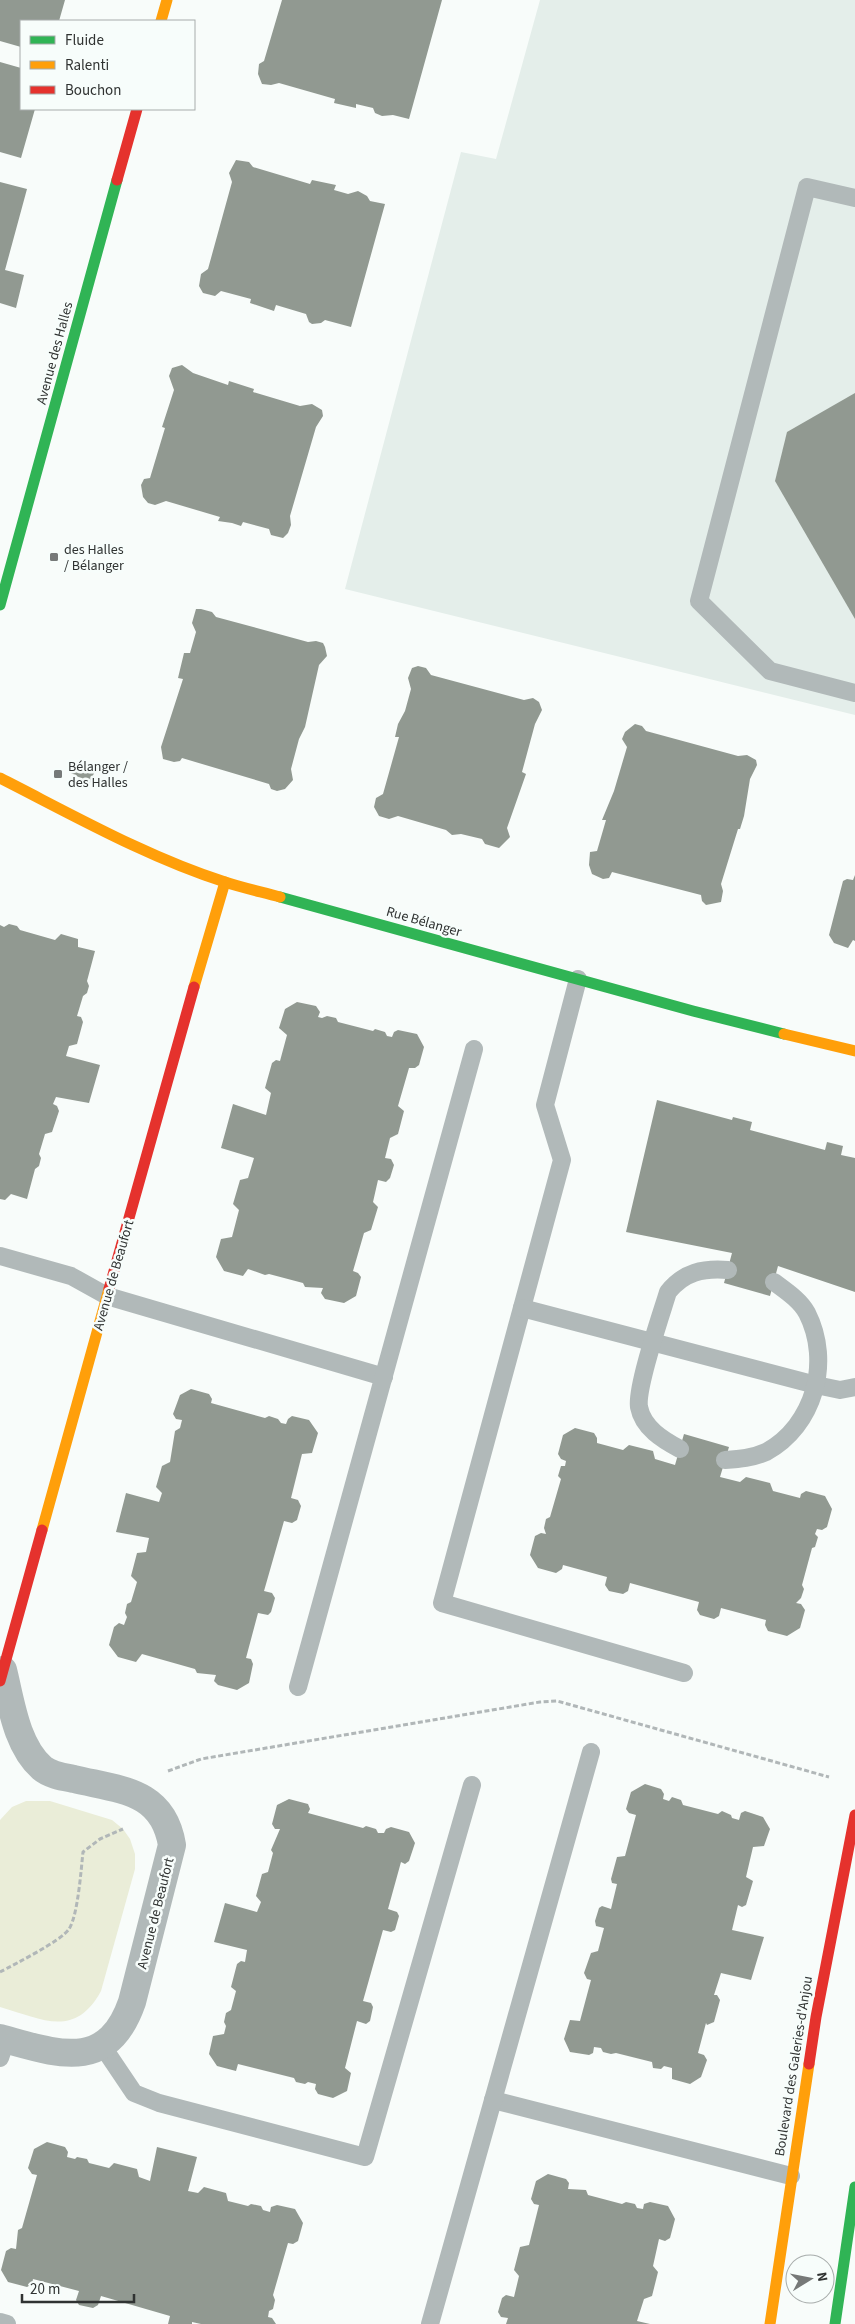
<svg xmlns="http://www.w3.org/2000/svg" width="855" height="2324" font-family="'Source Sans 3',sans-serif">
	<style>
		.built { fill: #e4eeea }
		.green { fill: #eaedd8 }
		.building { fill: #919991 }
		.lines { fill: none; stroke-linecap: round; stroke-linejoin: round }
		.path { stroke: #b1b7b8; stroke-width: 3; stroke-dasharray: 5 2.5; stroke-linecap: butt }
		.lane { stroke: #b1b9b9; stroke-width: 18 }
		.street { stroke: #b1b9b9; stroke-width: 28 }
		.fast { stroke: #30b455; stroke-width: 11 }
		.slow { stroke: #ff9f0a; stroke-width: 11 }
		.jam { stroke: #e5322d; stroke-width: 11 }
		.poi-dot { fill: #767978; stroke: #f7fdfb; stroke-width: 2 }
		.labels { text-anchor: middle; stroke-width: 5; stroke-linejoin: round; paint-order: stroke }
		.street-label { font-size: 14px; fill: #303332; stroke: #f7fdfb }
		.poi-label { font-size: 14px; fill: #303332; stroke: #f7fdfb; text-anchor: start }
	</style>
	<rect width="100%" height="100%" fill="#f8fcfa"/>
	<path class="built" d="M 540,0 L 855,0 L 855,715 L 345,589 L 461,152 L 496,159 Z"/>
	<path class="green" d="M 26,1801 L 50,1801 L 112,1820 L 123,1829 L 130,1839 L 135,1854 L 135,1869 L 101,1991 C 75,2039 42,2019 0,2007 L 0,1820 L 12,1807 Z"/>
	<g class="building">
		<path d="M 0,0 L 65,0 L 59,21 L 21,21 L 21,47 L 0,41 Z"/>
		<path d="M 282,0 L 442,0 L 409,119 L 393,115 L 382,116 L 375,113 L 373,108 L 356,104 L 356,108 L 334,103 L 335,99 L 279,83 L 271,85 L 262,84 L 258,74 L 259,64 L 264,61 Z"/>
		<path d="M 0,62 L 21,68 L 21,109 L 35,109 L 21,158 L 0,152 Z"/>
		<path d="M 236,160 L 249,162 L 253,167 L 310,184 L 312,180 L 336,185 L 334,190 L 348,194 L 358,191 L 367,196 L 370,201 L 385,204 L 351,327 L 325,320 L 321,323 L 312,324 L 309,322 L 306,314 L 276,305 L 274,311 L 250,303 L 251,299 L 221,291 L 215,296 L 203,293 L 199,286 L 201,274 L 208,269 L 232,182 L 229,173 Z"/>
		<path d="M 0,182 L 27,189 L 5,270 L 24,275 L 16,308 L 0,303 Z"/>
		<path d="M 182,365 L 193,373 L 228,385 L 229,381 L 254,389 L 253,392 L 300,406 L 312,404 L 322,410 L 323,416 L 316,427 L 290,516 L 291,525 L 288,533 L 283,538 L 271,535 L 269,529 L 243,522 L 241,526 L 232,523 L 218,521 L 220,517 L 166,501 L 155,505 L 148,503 L 143,497 L 141,485 L 144,479 L 150,478 L 165,428 L 162,427 L 174,390 L 169,376 L 172,368 Z"/>
		<path d="M 855,393 L 855,619 L 775,481 L 787,432 Z"/>
		<path d="M 196,609 L 201,609 L 212,612 L 216,617 L 308,642 L 316,641 L 323,643 L 325,647 L 327,656 L 319,665 L 305,727 L 299,739 L 291,769 L 293,780 L 285,789 L 277,791 L 271,789 L 269,784 L 182,758 L 180,761 L 174,762 L 163,759 L 161,747 L 183,679 L 178,678 L 184,653 L 190,653 L 196,632 L 192,623 Z"/>
		<path d="M 418,666 L 426,668 L 431,675 L 524,700 L 533,698 L 539,702 L 542,710 L 535,724 L 522,772 L 526,774 L 507,828 L 510,837 L 499,848 L 485,844 L 482,839 L 461,834 L 452,835 L 446,830 L 398,816 L 389,819 L 379,816 L 374,807 L 376,798 L 383,794 L 399,737 L 395,737 L 398,724 L 405,711 L 411,689 L 408,678 L 412,668 Z"/>
		<path d="M 635,724 L 642,726 L 646,731 L 738,756 L 747,755 L 756,760 L 757,765 L 750,779 L 744,816 L 740,829 L 738,829 L 721,884 L 723,891 L 721,902 L 706,905 L 702,901 L 701,895 L 612,872 L 609,878 L 603,879 L 592,874 L 589,865 L 590,852 L 597,851 L 606,820 L 602,820 L 614,791 L 627,747 L 622,739 L 625,732 Z"/>
		<path d="M 74,763 L 94,773 L 90,783 L 69,772 Z"/>
		<path d="M 855,875 L 855,941 L 853,940 L 848,948 L 834,943 L 829,935 L 843,881 L 847,879 L 853,880 Z"/>
		<path d="M 9,924 L 17,926 L 20,930 L 55,940 L 61,934 L 78,939 L 78,947 L 95,951 L 87,981 L 89,986 L 87,993 L 83,996 L 77,1016 L 81,1017 L 83,1022 L 77,1044 L 69,1046 L 66,1056 L 100,1065 L 89,1103 L 56,1097 L 53,1104 L 57,1106 L 59,1111 L 52,1132 L 45,1134 L 39,1154 L 41,1158 L 39,1166 L 35,1169 L 27,1199 L 11,1194 L 5,1200 L 0,1199 L 0,925 L 4,927 Z"/>
		<path d="M 297,1002 L 316,1006 L 320,1012 L 318,1017 L 322,1018 L 327,1016 L 336,1018 L 338,1022 L 373,1031 L 375,1029 L 385,1032 L 387,1036 L 392,1037 L 394,1032 L 398,1030 L 417,1034 L 424,1047 L 419,1065 L 415,1068 L 409,1068 L 398,1106 L 404,1111 L 398,1134 L 390,1138 L 385,1158 L 391,1159 L 394,1165 L 390,1178 L 386,1182 L 378,1180 L 373,1202 L 378,1207 L 371,1230 L 364,1233 L 353,1271 L 358,1273 L 361,1277 L 356,1296 L 344,1303 L 325,1299 L 321,1293 L 323,1288 L 305,1287 L 303,1283 L 269,1274 L 265,1275 L 248,1269 L 243,1276 L 224,1271 L 216,1257 L 221,1239 L 232,1237 L 239,1210 L 233,1204 L 240,1180 L 248,1178 L 254,1158 L 221,1148 L 233,1104 L 266,1115 L 271,1093 L 265,1088 L 272,1063 L 276,1060 L 280,1061 L 287,1035 L 279,1028 L 285,1009 Z"/>
		<path d="M 657,1100 L 732,1120 L 733,1117 L 752,1122 L 750,1130 L 825,1150 L 827,1142 L 843,1146 L 841,1155 L 855,1158 L 855,1292 L 778,1266 L 770,1296 L 724,1283 L 732,1253 L 626,1232 Z"/>
		<path d="M 191,1389 L 209,1394 L 212,1399 L 211,1403 L 265,1418 L 269,1416 L 278,1419 L 281,1423 L 286,1424 L 288,1419 L 292,1416 L 309,1420 L 318,1433 L 312,1453 L 302,1454 L 291,1498 L 298,1500 L 301,1506 L 297,1520 L 292,1523 L 284,1521 L 264,1591 L 272,1593 L 275,1598 L 271,1612 L 268,1615 L 258,1613 L 246,1658 L 251,1659 L 253,1664 L 249,1683 L 237,1690 L 218,1685 L 214,1681 L 216,1675 L 197,1673 L 195,1669 L 142,1654 L 136,1662 L 118,1657 L 109,1645 L 114,1627 L 119,1623 L 124,1625 L 127,1617 L 125,1613 L 127,1604 L 131,1602 L 137,1582 L 131,1576 L 137,1553 L 146,1552 L 149,1538 L 116,1532 L 126,1493 L 159,1502 L 162,1493 L 156,1487 L 162,1466 L 170,1462 L 175,1431 L 180,1428 L 182,1420 L 176,1419 L 173,1414 L 180,1395 Z"/>
		<path d="M 575,1428 L 594,1433 L 597,1438 L 597,1443 L 623,1450 L 629,1445 L 653,1451 L 655,1459 L 675,1465 L 684,1434 L 729,1447 L 720,1477 L 740,1482 L 746,1477 L 770,1483 L 773,1491 L 800,1498 L 801,1494 L 806,1491 L 825,1496 L 832,1509 L 827,1527 L 822,1530 L 817,1529 L 815,1534 L 818,1537 L 815,1547 L 812,1548 L 802,1585 L 804,1589 L 801,1598 L 796,1603 L 801,1604 L 805,1610 L 800,1628 L 787,1636 L 768,1631 L 765,1625 L 766,1620 L 721,1608 L 719,1616 L 714,1619 L 700,1615 L 697,1610 L 699,1602 L 630,1583 L 628,1591 L 623,1594 L 609,1591 L 605,1585 L 607,1577 L 563,1565 L 562,1569 L 556,1573 L 538,1568 L 530,1555 L 535,1536 L 541,1533 L 546,1534 L 544,1528 L 546,1519 L 550,1517 L 561,1479 L 558,1476 L 561,1466 L 565,1466 L 566,1461 L 561,1459 L 558,1454 L 563,1435 Z"/>
		<path d="M 645,1784 L 661,1789 L 664,1794 L 663,1799 L 669,1801 L 672,1797 L 681,1800 L 683,1805 L 718,1814 L 722,1811 L 731,1815 L 732,1818 L 739,1820 L 741,1813 L 745,1811 L 763,1817 L 770,1829 L 764,1846 L 753,1847 L 746,1877 L 753,1881 L 746,1905 L 742,1907 L 738,1905 L 732,1930 L 764,1937 L 751,1980 L 721,1973 L 714,1995 L 717,1995 L 720,2000 L 714,2022 L 707,2025 L 706,2023 L 698,2053 L 704,2055 L 707,2060 L 701,2077 L 690,2084 L 672,2079 L 672,2068 L 664,2066 L 661,2069 L 653,2068 L 652,2062 L 616,2053 L 611,2054 L 603,2052 L 601,2048 L 594,2047 L 593,2053 L 589,2055 L 570,2052 L 564,2039 L 570,2020 L 580,2021 L 591,1980 L 587,1979 L 584,1973 L 591,1953 L 598,1951 L 604,1928 L 596,1926 L 595,1921 L 599,1908 L 602,1906 L 611,1909 L 617,1884 L 612,1883 L 611,1879 L 617,1857 L 625,1856 L 636,1815 L 629,1813 L 626,1809 L 631,1792 Z"/>
		<path d="M 289,1799 L 308,1804 L 310,1809 L 308,1813 L 363,1828 L 366,1826 L 376,1829 L 378,1833 L 384,1833 L 386,1829 L 391,1827 L 409,1832 L 415,1843 L 409,1861 L 405,1864 L 401,1862 L 388,1909 L 397,1912 L 399,1916 L 395,1930 L 391,1932 L 383,1930 L 363,2001 L 371,2003 L 373,2007 L 370,2021 L 366,2024 L 357,2021 L 345,2068 L 351,2073 L 347,2091 L 333,2098 L 318,2094 L 315,2089 L 316,2084 L 308,2082 L 305,2084 L 296,2082 L 294,2078 L 238,2064 L 236,2071 L 217,2066 L 209,2054 L 213,2036 L 224,2034 L 226,2026 L 224,2022 L 226,2013 L 231,2010 L 236,1991 L 231,1987 L 237,1964 L 241,1961 L 245,1962 L 247,1950 L 214,1942 L 225,1903 L 257,1912 L 261,1902 L 256,1896 L 262,1874 L 268,1872 L 273,1853 L 271,1850 L 280,1829 L 275,1829 L 272,1824 L 277,1805 Z"/>
		<path d="M 47,2142 L 65,2147 L 68,2152 L 67,2157 L 75,2159 L 77,2157 L 87,2159 L 89,2163 L 109,2168 L 114,2163 L 137,2169 L 139,2177 L 150,2181 L 157,2147 L 197,2157 L 188,2191 L 198,2193 L 204,2187 L 226,2193 L 228,2201 L 248,2206 L 251,2204 L 261,2206 L 263,2210 L 270,2212 L 271,2207 L 277,2205 L 295,2209 L 303,2223 L 298,2241 L 293,2244 L 288,2243 L 273,2295 L 275,2300 L 273,2309 L 269,2311 L 268,2317 L 272,2318 L 276,2324 L 201,2324 L 192,2322 L 192,2324 L 168,2324 L 170,2316 L 101,2296 L 98,2305 L 93,2308 L 79,2305 L 76,2300 L 79,2291 L 33,2279 L 32,2284 L 27,2287 L 8,2282 L 1,2270 L 6,2251 L 11,2248 L 16,2249 L 18,2230 L 22,2228 L 37,2175 L 32,2174 L 28,2168 L 34,2149 Z"/>
		<path d="M 548,2174 L 566,2179 L 569,2183 L 568,2189 L 586,2190 L 588,2195 L 622,2204 L 626,2202 L 635,2204 L 637,2208 L 643,2209 L 644,2204 L 650,2202 L 668,2206 L 675,2219 L 670,2238 L 665,2241 L 659,2239 L 653,2266 L 658,2272 L 652,2296 L 644,2299 L 637,2321 L 650,2324 L 506,2324 L 508,2318 L 501,2317 L 498,2312 L 502,2298 L 506,2295 L 514,2297 L 519,2276 L 514,2270 L 520,2247 L 529,2245 L 539,2205 L 534,2204 L 531,2199 L 536,2181 Z"/>
	</g>
	<g class="lines">
		<g class="path">
			<path d="M 168,1771 L 201,1759 L 540,1702 L 557,1701 L 829,1777"/>
			<path d="M 0,1972 C 15,1964 61,1941 69,1929 C 78,1915 81,1870 83,1852 L 100,1839 L 123,1829"/>
		</g>
		<g class="lane">
			<path d="M 855,198 L 807,187 L 699,601 L 770,671 L 855,693"/>
			<path d="M 578,979 L 545,1105 L 562,1160 L 442,1603 L 684,1673"/>
			<path d="M 0,1256 L 71,1276 L 107,1296 L 384,1377"/>
			<path d="M 522,1308 L 816,1385 L 840,1390 L 855,1387"/>
			<path d="M 680,1449 C 663,1440 643,1428 639,1407 C 636,1387 661,1315 668,1292 C 684,1272 703,1268 728,1270"/>
			<path d="M 725,1460 C 739,1459 753,1458 766,1452 C 814,1426 832,1362 807,1313 C 800,1300 786,1291 774,1282"/>
			<path d="M 298,1687 L 474,1049"/>
			<path d="M 101,2044 L 134,2093 L 159,2103 L 365,2157 L 472,1785"/>
			<path d="M 0,2058 L 6,2040"/>
			<path d="M 493,2100 L 791,2176"/>
			<path d="M 0,2322 L 7,2324"/>
			<path d="M 430,2324 L 591,1752"/>
		</g>
		<path class="street" d="M 0,2038 C 56,2053 107,2074 132,2002 L 172,1845 C 163,1790 120,1790 74,1779 C 64,1777 50,1775 42,1768 C 16,1745 11,1702 3,1670"/>
		<g class="fast">
			<path d="M 0,605 L 117,180"/>
			<path d="M 280,897 L 693,1011 L 784,1034"/>
			<path d="M 835,2324 L 855,2187"/>
		</g>
		<g class="slow">
			<path d="M 161,21 L 167,0"/>
			<path d="M 0,778 C 73,815 147,857 225,882 C 243,888 262,892 280,897"/>
			<path d="M 194,987 L 225,882"/>
			<path d="M 784,1034 L 855,1051"/>
			<path d="M 42,1530 L 109,1289"/>
			<path d="M 770,2324 L 809,2064"/>
		</g>
		<g class="jam">
			<path d="M 117,180 L 137,109"/>
			<path d="M 109,1289 L 194,987"/>
			<path d="M 0,1681 L 42,1530"/>
			<path d="M 809,2064 L 816,2017 L 855,1815"/>
		</g>
	</g>
	<g class="poi-dot">
		<rect x="49" y="552" width="10" height="10" rx="2.5"/>
		<rect x="53" y="769" width="10" height="10" rx="2.5"/>
	</g>
	<g class="labels">
		<g class="street-label">
			<text transform="translate(54 353) rotate(-75)" y="5">Avenue des Halles</text>
			<text transform="translate(424 921) rotate(16)" y="5">Rue Bélanger</text>
			<text transform="translate(113 1275) rotate(-74)" y="5">Avenue de Beaufort</text>
			<text transform="translate(155 1913) rotate(-76)" y="5">Avenue de Beaufort</text>
			<text transform="translate(793 2066) rotate(-81)" y="5">Boulevard des Galeries-d'Anjou</text>
		</g>
		<g class="poi-label">
			<text x="64" y="554">des Halles<tspan x="64" dy="16">/ Bélanger</tspan></text>
			<text x="68" y="771">Bélanger /<tspan x="68" dy="16">des Halles</tspan></text>
		</g>
	</g>
	<rect x="20" y="20" width="175" height="90" fill="#f7fdfb" stroke="#a7acab"/>
	<rect x="30" y="36" width="25" height="8" fill="#30b455" stroke="#a7acab"/>
	<text x="65" y="45" font-size="15" fill="#303332">Fluide</text>
	<rect x="30" y="61" width="25" height="8" fill="#ff9f0a" stroke="#a7acab"/>
	<text x="65" y="70" font-size="15" fill="#303332">Ralenti</text>
	<rect x="30" y="86" width="25" height="8" fill="#e5322d" stroke="#a7acab"/>
	<text x="65" y="95" font-size="15" fill="#303332">Bouchon</text>
	<g transform="translate(810 2279) rotate(80)"><circle r="24" fill="#f7fdfb" stroke="#a7acab"/>
	<path d="M0-4L9 19L0 12L-9 19Z" fill="#767978"/>
	<text y="-8" font-size="14" font-weight="bold" text-anchor="middle" fill="#303332">N</text>
	</g>
	<path d="M22 2294v8h112v-8" fill="none" stroke="#303332" stroke-width="2.5"/>
	<text x="30" y="2294" font-size="15" fill="#303332" stroke="#f7fdfb" stroke-width="4" paint-order="stroke">20 m</text>
</svg>
